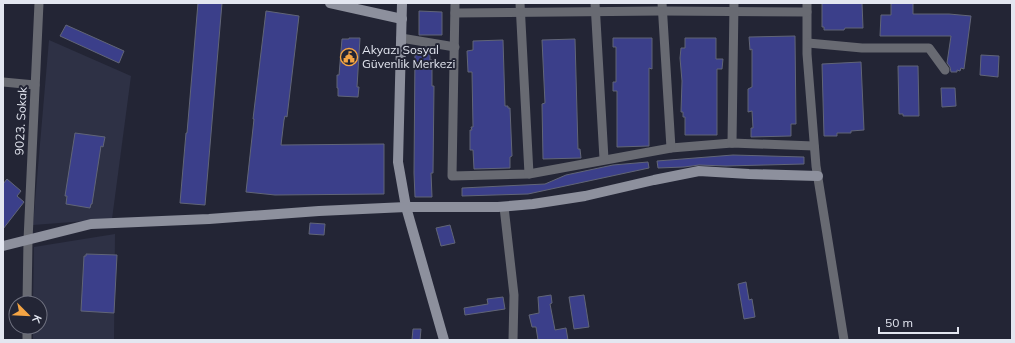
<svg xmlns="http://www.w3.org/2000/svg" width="1015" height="343" font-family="Mulish,sans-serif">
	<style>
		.built { fill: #2e3145 }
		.building { fill: #3b3f8a; stroke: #616577 }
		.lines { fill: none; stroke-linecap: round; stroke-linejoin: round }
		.street { stroke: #686a72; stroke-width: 9 }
		.secondary { stroke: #8d909d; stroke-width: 10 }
		.labels { text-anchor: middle; stroke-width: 4; stroke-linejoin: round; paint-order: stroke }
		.poi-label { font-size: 12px; fill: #e3e6f0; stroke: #232535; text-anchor: start }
		.street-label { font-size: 12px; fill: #e3e6f0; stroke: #232535 }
	</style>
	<rect width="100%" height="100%" fill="#232535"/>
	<g class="built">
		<path d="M 49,40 L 131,76 L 112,219 L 33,225 Z"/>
		<path d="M 115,234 L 114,340 L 33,340 L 33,327 L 40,327 L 40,303 L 33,303 L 34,247 Z"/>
	</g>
	<g class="building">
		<path d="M 198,3 L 222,3 L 205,205 L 180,203 L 186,133 L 187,133 Z"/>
		<path d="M 822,3 L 862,3 L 863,28 L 845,28 L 844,30 L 824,30 L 824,27 L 822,27 Z"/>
		<path d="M 891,3 L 913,3 L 913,14 L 949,14 L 971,16 L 964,69 L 961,68 L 960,71 L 957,70 L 957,72 L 951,72 L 950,67 L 947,63 L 951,36 L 880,36 L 881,15 L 891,15 Z"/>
		<path d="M 266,11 L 299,16 L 287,117 L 285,116 L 284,120 L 281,145 L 384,144 L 384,194 L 275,195 L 246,192 L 254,119 L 253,119 Z"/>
		<path d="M 419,11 L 442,12 L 442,35 L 419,35 Z"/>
		<path d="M 66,25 L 124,51 L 119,63 L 60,36 Z"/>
		<path d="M 795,36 L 796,124 L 791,124 L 791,136 L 751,137 L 751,128 L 753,128 L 752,111 L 748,112 L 748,89 L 752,87 L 752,49 L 750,50 L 749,37 Z"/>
		<path d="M 349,38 L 360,38 L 357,87 L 359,87 L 358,97 L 338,96 L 338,88 L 337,88 L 337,75 L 339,75 L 342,39 L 349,39 Z"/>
		<path d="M 613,38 L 652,38 L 652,69 L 649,68 L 649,146 L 617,147 L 617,91 L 613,91 L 613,82 L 616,82 L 616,47 L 613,47 Z"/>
		<path d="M 685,38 L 716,38 L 716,59 L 723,59 L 722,69 L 717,69 L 717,135 L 685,135 L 685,117 L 683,117 L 683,112 L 681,112 L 682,81 L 680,58 L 681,48 L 685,48 Z"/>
		<path d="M 575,39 L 578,149 L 580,149 L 581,158 L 543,159 L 542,104 L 545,103 L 542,40 Z"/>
		<path d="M 503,40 L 505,106 L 508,106 L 508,108 L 510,108 L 512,156 L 510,157 L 510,168 L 474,169 L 473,150 L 470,150 L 470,130 L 472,130 L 471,127 L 473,127 L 472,72 L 468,72 L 467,51 L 473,50 L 473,41 Z"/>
		<path d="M 415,53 L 430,53 L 430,60 L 432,60 L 432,86 L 434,86 L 433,173 L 431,173 L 432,197 L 415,197 L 414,173 Z"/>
		<path d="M 981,55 L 999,56 L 998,77 L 980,75 Z"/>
		<path d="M 861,62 L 864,130 L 851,131 L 851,133 L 837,133 L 837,136 L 824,136 L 822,64 Z"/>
		<path d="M 898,66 L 918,66 L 919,116 L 903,116 L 903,114 L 899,114 Z"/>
		<path d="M 941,88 L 955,88 L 956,106 L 942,107 Z"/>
		<path d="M 75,133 L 105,137 L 103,147 L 101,146 L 92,204 L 91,204 L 90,208 L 66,204 L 67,196 L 65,196 Z"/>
		<path d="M 733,155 L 804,157 L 804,164 L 726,166 L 699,165 L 684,167 L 658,168 L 657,161 Z"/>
		<path d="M 648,162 L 649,168 L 528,194 L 462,196 L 462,188 L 545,184 L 566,175 L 613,165 Z"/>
		<path d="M 7,179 L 21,191 L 17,196 L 24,202 L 3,229 L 3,184 Z"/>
		<path d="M 310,223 L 325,224 L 324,235 L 309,234 Z"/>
		<path d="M 450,225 L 455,243 L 441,246 L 436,228 Z"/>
		<path d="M 86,254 L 117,255 L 114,313 L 81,311 L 84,256 L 86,256 Z"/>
		<path d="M 746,282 L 749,300 L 752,299 L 755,317 L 744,319 L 738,284 Z"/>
		<path d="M 551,295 L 552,303 L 550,304 L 555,330 L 566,328 L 568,340 L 538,340 L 536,327 L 532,327 L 529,315 L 539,313 L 538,297 Z"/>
		<path d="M 584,295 L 589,327 L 574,329 L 569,297 Z"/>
		<path d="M 503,297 L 505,309 L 465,315 L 464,308 L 488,304 L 487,299 Z"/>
		<path d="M 413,329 L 421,329 L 420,340 L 412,340 Z"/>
	</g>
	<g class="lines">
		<g class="street">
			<path d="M 455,3 L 452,176 L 529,174 L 671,148 L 732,143 L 814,146"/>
			<path d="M 520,3 L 529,174"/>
			<path d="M 595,3 L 604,159"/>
			<path d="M 662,3 L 671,148"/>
			<path d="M 807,3 L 807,54 L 816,166 L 844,340"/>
			<path d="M 455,13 L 662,11 L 807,12"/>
			<path d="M 401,38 L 455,47"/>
			<path d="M 808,43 L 862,48 L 929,48 L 945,70"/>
			<path d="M 3,82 L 35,85"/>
			<path d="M 732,143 L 734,3"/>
			<path d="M 504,207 L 514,295 L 513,340"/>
			<path d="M 27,303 L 28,240 L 39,3"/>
			<path d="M 27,340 L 27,327"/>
		</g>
		<g class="secondary">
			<path d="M 330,3 L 402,19"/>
			<path d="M 402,3 L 398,162 L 406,207 L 444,340"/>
			<path d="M 3,246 L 91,224 L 209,219 L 319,211 L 406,207 L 498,207 L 533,204 L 585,196 L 654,180 L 699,171 L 749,174 L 818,176"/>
		</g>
	</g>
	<defs>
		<g id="civic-ring" transform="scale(0.9)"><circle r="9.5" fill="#232535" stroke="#f4a444" stroke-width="1.5"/><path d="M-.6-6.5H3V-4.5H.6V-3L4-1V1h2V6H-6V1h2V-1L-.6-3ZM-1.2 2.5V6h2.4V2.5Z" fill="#f4a444"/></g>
	</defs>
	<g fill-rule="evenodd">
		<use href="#civic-ring" x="349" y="57"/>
	</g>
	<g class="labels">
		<g class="poi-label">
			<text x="362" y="54">Akyazı Sosyal<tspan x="362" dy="14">Güvenlik Merkezi</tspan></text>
		</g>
		<g class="street-label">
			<text transform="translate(21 121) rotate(-87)" y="4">9023. Sokak</text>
		</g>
	</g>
	<rect width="1015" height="343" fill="none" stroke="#e3e6f0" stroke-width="8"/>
	<g transform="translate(28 315) rotate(114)"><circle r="19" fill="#232535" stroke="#707280"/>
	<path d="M0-3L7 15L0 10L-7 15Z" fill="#f4a444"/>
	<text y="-6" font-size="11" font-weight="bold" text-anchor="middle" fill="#e3e6f0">K</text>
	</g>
	<path d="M879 327v6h79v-6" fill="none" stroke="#e3e6f0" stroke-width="2"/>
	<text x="885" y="327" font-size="12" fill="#e3e6f0" stroke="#232535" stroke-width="3" paint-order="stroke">50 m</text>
</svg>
